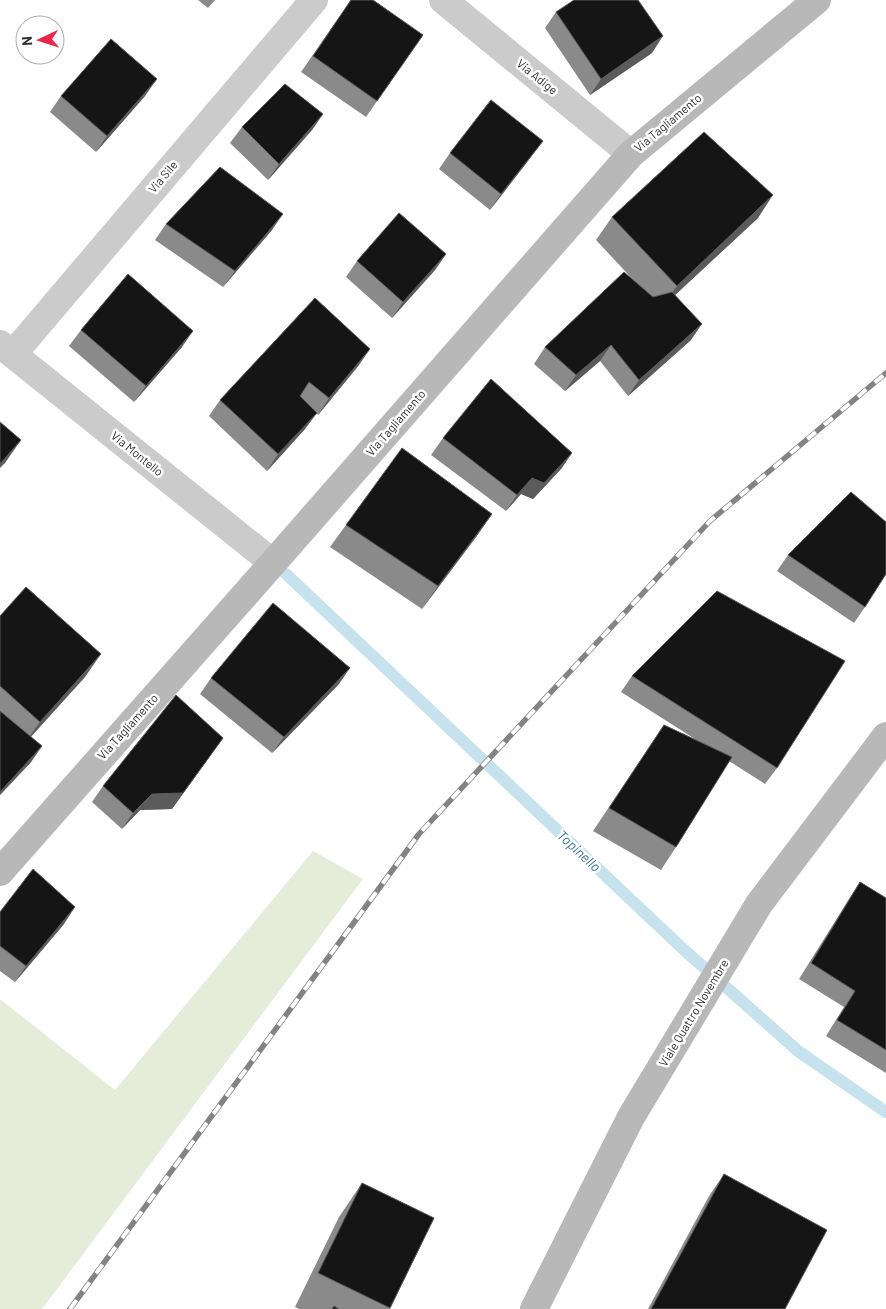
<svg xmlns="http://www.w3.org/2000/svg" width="886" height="1309" font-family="Barlow,sans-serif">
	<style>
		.green { fill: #e6ecda }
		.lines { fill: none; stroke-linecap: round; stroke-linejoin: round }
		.stream { stroke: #c5e2ed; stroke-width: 12 }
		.street { stroke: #cbcbcb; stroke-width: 28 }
		.secondary { stroke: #b8b8b8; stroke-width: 28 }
		.rail-casing { stroke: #838383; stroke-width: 5.5 }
		.rail { stroke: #fff; stroke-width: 4; stroke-dasharray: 11; stroke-linecap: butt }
		.wall { fill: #8a8a8a }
		.shaded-wall { fill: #5b5b5b }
		.building { fill: #151515; stroke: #5b5b5b }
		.labels { text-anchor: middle; stroke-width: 5; stroke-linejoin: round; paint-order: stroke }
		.street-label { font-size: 12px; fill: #2e2e2e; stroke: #fff }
		.water-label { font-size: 14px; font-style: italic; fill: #377a95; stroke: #fff }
	</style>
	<rect width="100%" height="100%" fill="#fff"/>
	<path class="green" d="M 313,851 L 363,879 L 42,1309 L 0,1309 L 0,999 L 115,1090 Z"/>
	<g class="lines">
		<path class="stream" d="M 286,574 L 682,948 L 798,1051 L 886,1112"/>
		<g class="street">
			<path d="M 443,0 L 631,154"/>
			<path d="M 0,344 L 273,563"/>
			<path d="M 13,354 L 314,0"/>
		</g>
		<g class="secondary">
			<path d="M 0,872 L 273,563 L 631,154 L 817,0"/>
			<path d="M 534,1309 L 631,1117 L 759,904 L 886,736"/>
		</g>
		<g class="rail-casing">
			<path id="rail" d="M 70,1309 L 419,834 L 710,521 L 886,373"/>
		</g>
		<use href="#rail" class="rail"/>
	</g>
	<g class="wall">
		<path d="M 198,0 L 215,0 L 208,8 Z"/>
		<path d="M 351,0 L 423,35 L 366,117 L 301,72 Z"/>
		<path d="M 556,12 L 652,53 L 590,95 L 545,28 Z"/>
		<path d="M 61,96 L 145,96 L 96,152 L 50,112 Z"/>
		<path d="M 323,114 L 312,130 L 268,180 L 230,143 L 242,127 Z"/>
		<path d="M 450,153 L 531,157 L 490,210 L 439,169 Z"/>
		<path d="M 612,217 L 758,218 L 675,295 L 691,340 L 628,396 L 600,361 L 565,391 L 534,364 L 545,347 L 638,285 L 596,240 Z"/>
		<path d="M 166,224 L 272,230 L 223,287 L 155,240 Z"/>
		<path d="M 446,254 L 435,270 L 392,318 L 346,277 L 357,261 Z"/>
		<path d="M 81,330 L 182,347 L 134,402 L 69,346 Z"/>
		<path d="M 359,365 L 318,415 L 316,413 L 305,429 L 267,471 L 209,416 L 220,400 Z"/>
		<path d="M 443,438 L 572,453 L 561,469 L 533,499 L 521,494 L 506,511 L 431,455 Z"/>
		<path d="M 492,514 L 476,537 L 422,609 L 330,547 L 346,525 Z"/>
		<path d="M 788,555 L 865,607 L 854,623 L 777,571 Z"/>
		<path d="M 0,616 L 85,677 L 31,737 L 42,746 L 31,762 L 0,795 Z"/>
		<path d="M 632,676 L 777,768 L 765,784 L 729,761 L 676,847 L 661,870 L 593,831 L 664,725 L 695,739 L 621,692 Z"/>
		<path d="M 211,678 L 339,684 L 272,753 L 200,694 Z"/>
		<path d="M 223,738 L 172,809 L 140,810 L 122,829 L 92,802 L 103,786 Z"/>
		<path d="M 860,882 L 886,898 L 886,1073 L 826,1036 L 844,1007 L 799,979 L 849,899 Z"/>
		<path d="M 0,912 L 64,924 L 15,982 L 0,971 Z"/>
		<path d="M 724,1174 L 785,1309 L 648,1309 L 709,1196 Z"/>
		<path d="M 362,1183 L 434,1218 L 390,1309 L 299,1309 L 295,1307 L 339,1217 Z"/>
	</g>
	<g class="shaded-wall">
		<path d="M 663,36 L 652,53 L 590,95 L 601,79 Z"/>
		<path d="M 157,79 L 145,96 L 96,152 L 107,136 Z"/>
		<path d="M 323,114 L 312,130 L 268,180 L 279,164 Z"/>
		<path d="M 543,141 L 531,157 L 490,210 L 501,194 Z"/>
		<path d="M 773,195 L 758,218 L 661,308 L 677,286 Z"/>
		<path d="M 283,214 L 272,230 L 223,287 L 235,271 Z"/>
		<path d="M 446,254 L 435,270 L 392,318 L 403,302 Z"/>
		<path d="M 702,324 L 691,340 L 628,396 L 639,380 Z"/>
		<path d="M 193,331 L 182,347 L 134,402 L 146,386 Z"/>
		<path d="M 611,345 L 600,361 L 565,391 L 576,375 Z"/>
		<path d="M 370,349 L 359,365 L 318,415 L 329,398 Z"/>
		<path d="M 317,413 L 305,429 L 267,471 L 278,454 Z"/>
		<path d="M 21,440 L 5,463 L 0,468 L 0,464 Z"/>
		<path d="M 572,453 L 561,469 L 533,499 L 521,494 L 506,511 L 517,495 L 532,478 Z"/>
		<path d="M 492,514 L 476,537 L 422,609 L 438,586 Z"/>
		<path d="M 101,654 L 85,677 L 24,744 L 40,722 Z"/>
		<path d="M 350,668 L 339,684 L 272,753 L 284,737 Z"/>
		<path d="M 223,738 L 172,809 L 140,810 L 122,829 L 133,813 L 152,794 Z"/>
		<path d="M 42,746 L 31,762 L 0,795 L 0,792 Z"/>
		<path d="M 75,907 L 64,924 L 15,982 L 26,966 Z"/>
	</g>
	<g class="building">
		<path d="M 351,0 L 373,0 L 423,35 L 377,101 L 313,56 Z"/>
		<path d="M 574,0 L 638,0 L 663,36 L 601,79 L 556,12 Z"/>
		<path d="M 111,39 L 157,79 L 107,136 L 61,96 Z"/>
		<path d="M 285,84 L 323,114 L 279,164 L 242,127 Z"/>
		<path d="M 491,100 L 543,141 L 501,194 L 450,153 Z"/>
		<path d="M 704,132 L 773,195 L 677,286 L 612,217 Z"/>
		<path d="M 220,167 L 283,214 L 235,271 L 166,224 Z"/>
		<path d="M 399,213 L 446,254 L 403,302 L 357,261 Z"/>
		<path d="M 624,272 L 653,297 L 672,292 L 702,324 L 639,380 L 611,345 L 576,375 L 545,347 Z"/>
		<path d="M 128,274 L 193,331 L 146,386 L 81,330 Z"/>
		<path d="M 315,298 L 370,349 L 329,398 L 309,382 L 300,396 L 317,413 L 278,454 L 220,400 Z"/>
		<path d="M 491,379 L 572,453 L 544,483 L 532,478 L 517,495 L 443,438 Z"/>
		<path d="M 0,422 L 21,440 L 0,464 Z"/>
		<path d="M 402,448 L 492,514 L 438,586 L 346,525 Z"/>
		<path d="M 851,492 L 886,522 L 886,574 L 865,607 L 788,555 Z"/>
		<path d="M 26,587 L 101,654 L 40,722 L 0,686 L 0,616 Z"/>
		<path d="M 717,591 L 845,661 L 777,768 L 632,676 Z"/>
		<path d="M 273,603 L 350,668 L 284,737 L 211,678 Z"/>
		<path d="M 176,695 L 223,738 L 183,793 L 152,794 L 133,813 L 103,786 Z"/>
		<path d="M 0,711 L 42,746 L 0,792 Z"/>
		<path d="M 664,725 L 732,757 L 676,847 L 609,808 Z"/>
		<path d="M 33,869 L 75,907 L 26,966 L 0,946 L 0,912 Z"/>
		<path d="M 860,882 L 886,898 L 886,1050 L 837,1020 L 855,991 L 811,963 Z"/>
		<path d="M 724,1174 L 827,1230 L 785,1309 L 651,1309 Z"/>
		<path d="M 362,1183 L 434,1218 L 390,1308 L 318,1273 Z"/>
		<path d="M 334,1306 L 339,1309 L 332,1309 Z"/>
	</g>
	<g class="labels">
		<g class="street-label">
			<text transform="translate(537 77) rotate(39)" y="4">Via Adige</text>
			<text transform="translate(668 123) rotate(-40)" y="4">Via Tagliamento</text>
			<text transform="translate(163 177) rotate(-50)" y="4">Via Sile</text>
			<text transform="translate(396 423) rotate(-49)" y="4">Via Tagliamento</text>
			<text transform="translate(137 454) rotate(39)" y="4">Via Montello</text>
			<text transform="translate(128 727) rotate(-48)" y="4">Via Tagliamento</text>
			<text transform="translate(694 1013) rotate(-59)" y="4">Viale Quattro Novembre</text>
		</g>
		<g class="water-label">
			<text transform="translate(579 851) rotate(43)" y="5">Topinello</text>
		</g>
	</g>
	<g transform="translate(40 40) rotate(266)"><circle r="24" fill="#ffffff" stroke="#ababab"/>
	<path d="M0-4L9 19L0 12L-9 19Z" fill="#f02448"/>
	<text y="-8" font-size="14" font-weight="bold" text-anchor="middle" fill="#2e2e2e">N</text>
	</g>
</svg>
